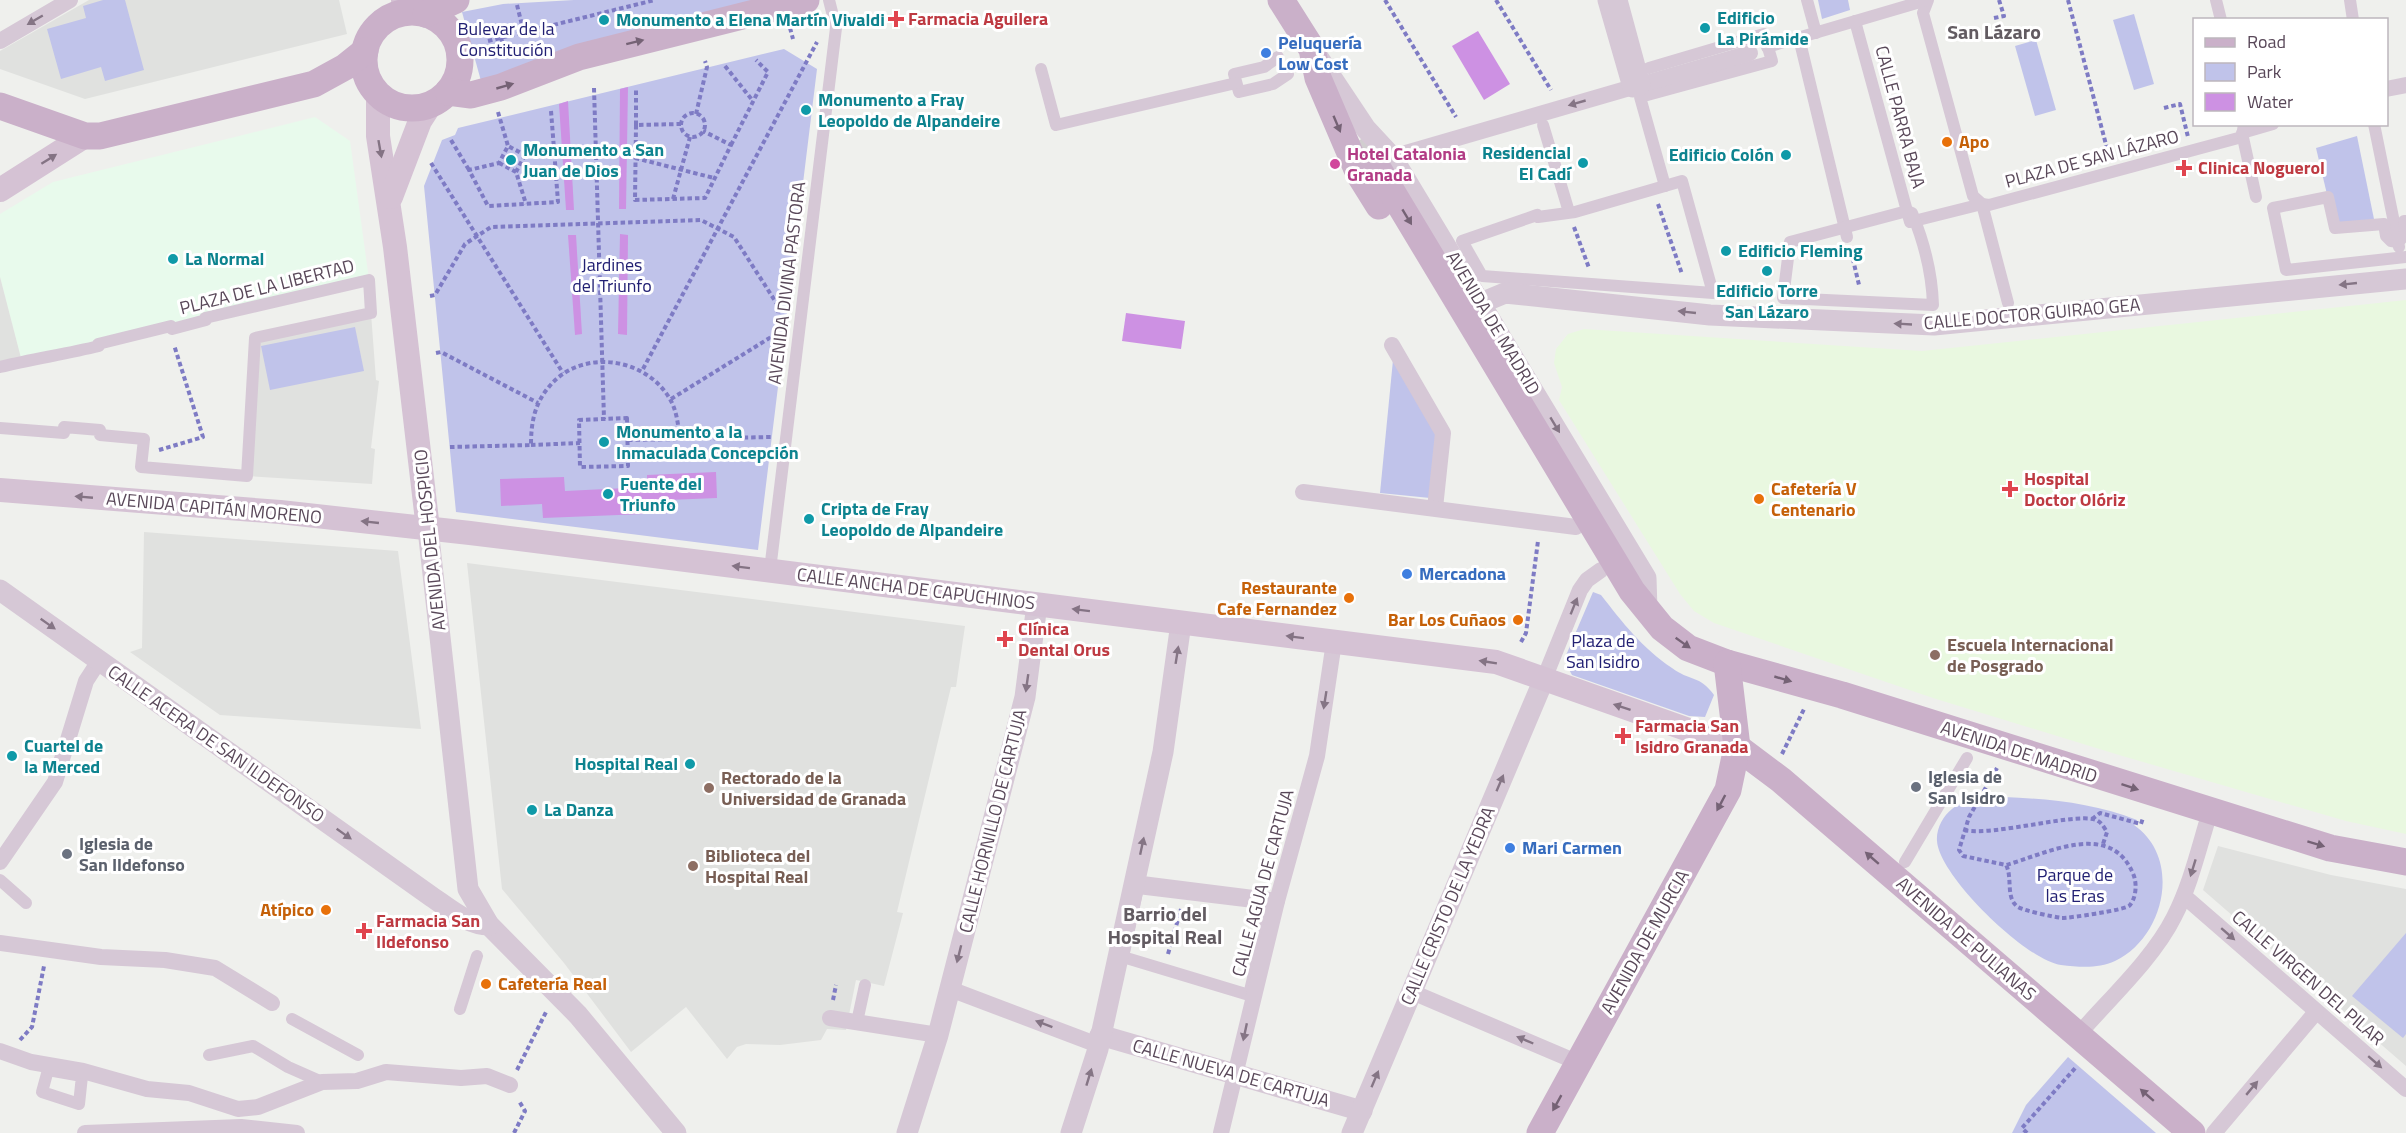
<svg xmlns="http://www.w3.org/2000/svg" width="2406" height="1133" font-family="'Titillium Web',sans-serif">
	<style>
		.commercial { fill: #e8faec }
		.education { fill: #e0e1df }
		.medical { fill: #e9f8e0 }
		.green { fill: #c0c3ea }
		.water { fill: #cd91e3 }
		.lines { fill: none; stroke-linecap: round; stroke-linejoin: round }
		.primary-tunnel { stroke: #d1cecf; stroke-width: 27; stroke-dasharray: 27 14; stroke-linecap: butt }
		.path { stroke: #7e7bc4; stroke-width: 4; stroke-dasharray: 4.5 3; stroke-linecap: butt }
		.pedestrian { stroke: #d6c8d6; stroke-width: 12 }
		.minor { stroke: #d6c8d6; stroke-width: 16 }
		.tertiary { stroke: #d6c8d6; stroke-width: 21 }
		.secondary { stroke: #d5c2d4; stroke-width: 24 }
		.primary { stroke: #cab0c9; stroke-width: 27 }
		.oneway { fill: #857585 }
		.oneway2 { fill: #756275 }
		.oneway3 { fill: #847384 }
		.health-dot { fill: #e0444e; stroke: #fff; stroke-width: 2 }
		.culture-dot { fill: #0f9aa8; stroke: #fff; stroke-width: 2 }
		.shop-dot { fill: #3f7fe0; stroke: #fff; stroke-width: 2 }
		.food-dot { fill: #e8710a; stroke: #fff; stroke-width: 2 }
		.hotel-dot { fill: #d1479c; stroke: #fff; stroke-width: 2 }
		.education-dot { fill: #8d6e63; stroke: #fff; stroke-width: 2 }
		.worship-dot { fill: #6b7280; stroke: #fff; stroke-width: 2 }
		.labels { text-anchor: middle; stroke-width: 6; stroke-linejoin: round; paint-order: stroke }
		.culture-label { font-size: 18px; font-weight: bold; fill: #0d838f; stroke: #fff; text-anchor: start }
		.health-label { font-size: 18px; font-weight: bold; fill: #be3a42; stroke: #fff; text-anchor: start }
		.park-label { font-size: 18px; fill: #222073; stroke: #fff }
		.shop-label { font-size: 18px; font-weight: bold; fill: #366cbe; stroke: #fff; text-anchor: start }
		.street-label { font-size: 18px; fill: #594859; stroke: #fff }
		.food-label { font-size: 18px; font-weight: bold; fill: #c56008; stroke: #fff; text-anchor: start }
		.hotel-label { font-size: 18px; font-weight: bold; fill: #b23c85; stroke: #fff; text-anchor: start }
		.education-label { font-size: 18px; font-weight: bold; fill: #785e54; stroke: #fff; text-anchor: start }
		.worship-label { font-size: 18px; font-weight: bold; fill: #5b616d; stroke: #fff; text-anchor: start }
		.neighbourhood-label { font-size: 20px; font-weight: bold; fill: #625b61; stroke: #fff }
	</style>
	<rect width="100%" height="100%" fill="#eff0ed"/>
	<path class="commercial" d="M 315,117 L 350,141 L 369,280 L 22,362 L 0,277 L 0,214 L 53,182 Z"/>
	<g class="education">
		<path d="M 89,0 L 339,0 L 347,34 L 85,99 L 0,69 L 0,51 Z"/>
		<path d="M 0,277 L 22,362 L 0,367 Z"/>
		<path d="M 371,313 L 376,380 L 379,381 L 371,448 L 375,449 L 372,484 L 247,476 L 255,338 Z"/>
		<path d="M 144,532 L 398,551 L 421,729 L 220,715 L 130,652 L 142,648 Z"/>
		<path d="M 467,563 L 965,626 L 956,687 L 951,687 L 897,912 L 903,913 L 884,986 L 856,980 L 846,1030 L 827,1029 L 821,1040 L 780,1045 L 746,1044 L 737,1047 L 727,1059 L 686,1007 L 631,1052 L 564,963 L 502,889 Z"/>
		<path d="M 2218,846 L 2331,875 L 2406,889 L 2406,1066 L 2203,890 Z"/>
	</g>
	<path class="medical" d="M 2406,300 L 2406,834 L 2346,821 L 2119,755 L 1933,698 L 1714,623 L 1694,611 L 1680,594 L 1559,400 L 1562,387 L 1554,363 L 1556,349 L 1568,334 L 1584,329 L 1922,351 Z"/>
	<g class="green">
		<path d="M 103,0 L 125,0 L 144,70 L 105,81 L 101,67 L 61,79 L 47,29 L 86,18 L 83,6 Z"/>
		<path d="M 574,0 L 765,0 L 481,81 L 462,12 L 503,4 Z"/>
		<path d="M 1818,0 L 1848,0 L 1850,10 L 1822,19 Z"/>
		<path d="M 2134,14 L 2154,84 L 2134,90 L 2113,20 Z"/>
		<path d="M 2036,40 L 2056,110 L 2035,116 L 2015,46 Z"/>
		<path d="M 784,49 L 817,69 L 758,550 L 456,512 L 424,186 L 442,140 L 455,135 L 458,128 Z"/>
		<path d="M 2357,136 L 2375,224 L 2335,228 L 2316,148 Z"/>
		<path d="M 355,327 L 364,371 L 270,390 L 261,346 Z"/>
		<path d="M 1393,360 L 1439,435 L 1430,498 L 1380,493 Z"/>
		<path d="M 1593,592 L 1601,595 C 1623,623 1642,648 1672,668 C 1689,681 1700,675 1714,695 L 1705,717 L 1689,716 L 1572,675 L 1564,660 Z"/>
		<path d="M 2004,797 C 2049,799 2094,803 2137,820 L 2134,825 C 2183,859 2164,938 2115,961 C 2098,969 2079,967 2061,965 C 2027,961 1939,876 1937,841 C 1936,829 1943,816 1952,809 C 1966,797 1986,798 2004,797 Z"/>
		<path d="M 2406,933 L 2406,1034 L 2403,1038 L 2352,996 Z"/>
		<path d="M 2068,1057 L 2156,1133 L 2012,1133 L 2026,1105 Z"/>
	</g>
	<g class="water">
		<path d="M 1478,31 L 1510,84 L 1484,100 L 1452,46 Z"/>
		<path d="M 628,87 L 626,209 L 619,209 L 620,89 Z"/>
		<path d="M 568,101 L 574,210 L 566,210 L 559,104 Z"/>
		<path d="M 620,234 L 628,235 L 627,335 L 618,334 Z"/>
		<path d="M 568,235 L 576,235 L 582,334 L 575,335 Z"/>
		<path d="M 1126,313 L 1185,321 L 1181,349 L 1122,341 Z"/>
		<path d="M 716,472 L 717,498 L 668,500 L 669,513 L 543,518 L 542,504 L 501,506 L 500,479 L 564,477 L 565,491 L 647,487 L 647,475 Z"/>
	</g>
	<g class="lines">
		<path class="primary-tunnel" d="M 1340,104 L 1377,167"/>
		<g class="path">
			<path d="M 1385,0 L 1456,117"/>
			<path d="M 1496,0 L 1551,90"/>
			<path d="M 2068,0 L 2109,156"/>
			<path d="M 517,5 L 524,33"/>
			<path d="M 1994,18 L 2004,16 L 1999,0"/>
			<path d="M 790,28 L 793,39"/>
			<path d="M 501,38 L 507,59"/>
			<path d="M 488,41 L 655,0"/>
			<path d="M 725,66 L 753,101"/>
			<path d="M 594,88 L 604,419"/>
			<path d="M 2164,108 L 2180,104 L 2188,137"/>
			<path d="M 551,111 L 554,149"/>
			<path d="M 498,112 L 508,146 L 499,163 L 469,170 L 488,206 L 558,202 L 554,149 L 525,155 L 508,146"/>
			<circle cx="693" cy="125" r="12"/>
			<path d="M 696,114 L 707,67 L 705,61"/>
			<path d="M 681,124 L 636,125 L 635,200 L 705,198 L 731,145 L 703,131"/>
			<path d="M 636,125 L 636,89"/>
			<path d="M 451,140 L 469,170"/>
			<path d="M 731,145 L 768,72 L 756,60"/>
			<path d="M 525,155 L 516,172 L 526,204"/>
			<path d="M 635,158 L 714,178"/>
			<path d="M 431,163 L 563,373"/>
			<path d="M 499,163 L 516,172"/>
			<path d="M 673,199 L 690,137"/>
			<path d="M 1658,204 L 1682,274"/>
			<path d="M 1574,227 L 1589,268"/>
			<path d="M 1851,251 L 1859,285"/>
			<path d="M 430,296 L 435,295 L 465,244 L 491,227 L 701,220 L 734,237 L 779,307 L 777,323"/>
			<path d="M 436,353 L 441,352 L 538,403"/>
			<path d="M 643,369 L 817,42"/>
			<path d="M 671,399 L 776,334 L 778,323"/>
			<path d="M 627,418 L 628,466 L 580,467 L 579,420 Z"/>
			<path d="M 628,440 L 680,439"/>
			<path d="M 531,445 L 580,443"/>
			<path d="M 450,447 L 531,445 C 531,424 534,405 548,388 C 579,348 645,356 670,399 C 677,411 678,425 680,439 L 771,437"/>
			<path d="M 159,450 L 203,437 L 174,345"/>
			<path d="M 1521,642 L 1526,633 L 1538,541"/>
			<path d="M 1782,754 L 1805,707"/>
			<path d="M 1997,768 L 1969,817 L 1959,850 L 1963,856 L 2006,865 C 2013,878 2005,898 2018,907 C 2025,911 2054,917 2062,918 C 2070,918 2124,910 2129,906 C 2136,899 2137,885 2134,876 C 2112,818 2046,854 2006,865"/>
			<path d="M 2092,819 L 2100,813 L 2141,824 L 2143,818"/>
			<path d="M 1964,830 C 1994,837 2083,810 2098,821 C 2102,823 2105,829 2107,832 L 2103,844"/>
			<path d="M 1168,954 L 1181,909"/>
			<path d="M 833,1000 L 836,985"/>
			<path d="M 20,1040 L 32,1027 L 44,966"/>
			<path d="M 517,1070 L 547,1010"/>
			<path d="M 514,1133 L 525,1111 L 519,1101"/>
			<path d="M 2027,1133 L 2022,1128 L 2077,1066"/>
		</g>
		<g class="pedestrian">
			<path d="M 1807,0 L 1816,33"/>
			<path d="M 1928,0 L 1923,13 L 1973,196 L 1982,204 L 1989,205 L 2242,137 L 2244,124"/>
			<path d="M 2216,0 L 2221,20"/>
			<path d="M 2350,0 L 2353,20"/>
			<path d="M 1855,21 L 1910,222 L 1982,204 L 2008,303"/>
			<path d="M 1799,38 L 1847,237"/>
			<path d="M 1767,47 L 1927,0"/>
			<path d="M 1278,57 L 1264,67 L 1234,74 L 1239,92 L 1273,84 L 1288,74"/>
			<path d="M 1649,68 L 1764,34 L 1772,61 L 1640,97 L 1665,186"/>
			<path d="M 1041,69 L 1056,125 L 1236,83"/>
			<path d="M 2374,124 L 2399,247"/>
			<path d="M 1543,125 L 1569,212"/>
			<path d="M 1682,181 L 1713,293 L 1482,276 L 1462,241 L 1537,215 L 1538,217 L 1575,212 Z"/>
			<path d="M 2256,197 L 2242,133 L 2273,124"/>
			<path d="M 1907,211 L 1912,213 C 1924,242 1932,274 1933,305 L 1783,298 L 1790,242 Z"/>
			<path d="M 2406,221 L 2404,221 L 2406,234 L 2398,242 L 2391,241 L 2386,236 L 2384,224 L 2335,228 L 2328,197 L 2273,208 L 2286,270 L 2406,257"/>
			<path d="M 0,367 C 33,359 66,354 99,346 L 98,344 L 171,326 L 172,329 L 206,320 L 205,318 L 369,280 L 371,313 L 255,338 L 247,476 L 141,467 L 144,439 L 100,435 L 100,430 L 64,427 L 64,433 L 0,428"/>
			<path d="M 770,570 L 836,28 L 829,0"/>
			<path d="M 1905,862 L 1967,758"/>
			<path d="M 0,880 L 26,903"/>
			<path d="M 1138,888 L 1270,904 L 1249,995 L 1123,957 Z"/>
			<path d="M 460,1009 L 477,956"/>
			<path d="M 292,1019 L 358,1055"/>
			<path d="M 857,1022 L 865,985"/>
			<path d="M 209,1055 L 253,1046 L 288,1067 L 322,1082"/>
			<path d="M 48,1070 L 82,1076 L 79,1104 L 42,1092 Z"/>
		</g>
		<g class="minor">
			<path d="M 0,41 L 70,0"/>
			<path d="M 1640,85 L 1750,53"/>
			<path d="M 2386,89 L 2406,85"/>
			<path d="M 1392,157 L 1633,87"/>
			<path d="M 1392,345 L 1443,433 L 1435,508"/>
			<path d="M 1303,492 L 1576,527"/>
			<path d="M 1544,679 L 1580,590 L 1587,580 L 1601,570"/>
			<path d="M 0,862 L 55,782 L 86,681 L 99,661"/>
			<path d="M 1134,883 L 1277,901"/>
			<path d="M 2184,896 L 2406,1089"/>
			<path d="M 0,943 L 101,957 L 165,960 L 215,968 L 272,1003"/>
			<path d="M 950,989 L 1098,1045"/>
			<path d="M 1412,992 L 1579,1063"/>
			<path d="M 830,1018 L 938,1035"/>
			<path d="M 2078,1035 C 2109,999 2153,959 2174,917 C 2191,884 2199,847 2210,812"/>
			<path d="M 0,1051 L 31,1062 L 83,1071 L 147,1089 L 189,1093 L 238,1109 L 258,1107 L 322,1082 L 357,1081 L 386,1072 L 461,1078 L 487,1076 L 510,1085"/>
			<path d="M 85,1133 L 241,1127 L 297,1133"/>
			<path d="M 1221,1133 L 1277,901 L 1317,756 L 1334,642"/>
			<path d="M 2214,1133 L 2316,1012"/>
		</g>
		<g class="tertiary">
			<path d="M 1608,0 L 1633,87 L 1640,85 L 1617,0"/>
			<path d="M 1314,51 L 1366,129 L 1392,157 L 1646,578 L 1647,610"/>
			<path d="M 1481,303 L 1505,293 L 1710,315 L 1934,325 L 2406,279"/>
			<path d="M 428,529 L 468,889 L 489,925 L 578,1015 L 676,1133"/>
			<path d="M 0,590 L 432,897 C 449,908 467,925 489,925"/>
			<path d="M 1100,1035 L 1362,1111"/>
			<path d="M 907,1133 L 938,1035 L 1025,697 L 1037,604"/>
			<path d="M 1071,1133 L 1098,1049 L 1163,752 L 1181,623"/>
			<path d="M 1352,1133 L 1544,679"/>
		</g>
		<g class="secondary">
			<path d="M 403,0 L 405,13"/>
			<path d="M 378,95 L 378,136 L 395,247 L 428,529"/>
			<path d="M 0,190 L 85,136"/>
			<path d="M 391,197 L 420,121 L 431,104"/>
			<path d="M 0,490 L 280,512 L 470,533 L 1496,662 L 1737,747"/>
		</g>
		<g class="primary">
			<path d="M 1281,0 L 1312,49 L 1318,78 L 1359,174 L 1379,206"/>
			<circle cx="412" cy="60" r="48"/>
			<path d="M 426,14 L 456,0"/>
			<path d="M 448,92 L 471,95 L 501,87 L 579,57 L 806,0"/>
			<path d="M 0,106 L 85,136 L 100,136 L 314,84 L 345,67 L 365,51"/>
			<path d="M 1377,167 L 1632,591 L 1662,628 L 1688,648 L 1727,663 L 1842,695 L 2330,848 L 2406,862"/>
			<path d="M 1737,747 L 1781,780 L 2192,1133"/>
			<path d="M 1540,1133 L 1728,790 L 1737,747 L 1727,663"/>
		</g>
	</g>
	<defs><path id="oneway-solid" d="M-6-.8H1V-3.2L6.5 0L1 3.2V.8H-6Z" transform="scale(1.5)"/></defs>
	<g class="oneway">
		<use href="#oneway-solid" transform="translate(35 20) rotate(150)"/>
		<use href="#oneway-solid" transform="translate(1577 103) rotate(164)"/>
		<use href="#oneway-solid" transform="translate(2348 284) rotate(174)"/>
		<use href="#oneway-solid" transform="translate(1687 312) rotate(-174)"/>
		<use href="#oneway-solid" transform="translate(1903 324) rotate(-177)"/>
		<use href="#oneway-solid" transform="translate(1555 425) rotate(59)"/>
		<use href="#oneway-solid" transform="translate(1574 606) rotate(-68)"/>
		<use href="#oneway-solid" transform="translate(48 624) rotate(35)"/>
		<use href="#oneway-solid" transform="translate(1177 655) rotate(-81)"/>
		<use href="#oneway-solid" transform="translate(1027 683) rotate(98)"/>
		<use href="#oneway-solid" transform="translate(1325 700) rotate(99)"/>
		<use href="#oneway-solid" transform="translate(1500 783) rotate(-67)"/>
		<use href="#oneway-solid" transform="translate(344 834) rotate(35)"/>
		<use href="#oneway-solid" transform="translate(1142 846) rotate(-78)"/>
		<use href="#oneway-solid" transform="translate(2193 868) rotate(107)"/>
		<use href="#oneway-solid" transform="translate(2228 934) rotate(41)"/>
		<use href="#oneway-solid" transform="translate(959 954) rotate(104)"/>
		<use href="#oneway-solid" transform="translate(1044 1024) rotate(-159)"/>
		<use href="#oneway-solid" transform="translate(1245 1032) rotate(102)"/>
		<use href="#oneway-solid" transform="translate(1525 1040) rotate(-157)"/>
		<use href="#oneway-solid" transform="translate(2375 1062) rotate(41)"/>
		<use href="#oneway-solid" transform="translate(1089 1077) rotate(-73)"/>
		<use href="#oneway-solid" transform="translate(1375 1079) rotate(-67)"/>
		<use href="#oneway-solid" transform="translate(2252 1088) rotate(-50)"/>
	</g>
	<g class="oneway2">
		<use href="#oneway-solid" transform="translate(635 42) rotate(-14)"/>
		<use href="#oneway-solid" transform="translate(505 86) rotate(-16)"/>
		<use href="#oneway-solid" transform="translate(1337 124) rotate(67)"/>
		<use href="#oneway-solid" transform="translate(1407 217) rotate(59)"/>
		<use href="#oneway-solid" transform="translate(1683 643) rotate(35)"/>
		<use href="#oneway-solid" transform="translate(1783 679) rotate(16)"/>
		<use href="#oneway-solid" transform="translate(2130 787) rotate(18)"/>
		<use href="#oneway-solid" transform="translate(1721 803) rotate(118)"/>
		<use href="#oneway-solid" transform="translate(2316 844) rotate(17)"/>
		<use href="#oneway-solid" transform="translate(1872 858) rotate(-139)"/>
		<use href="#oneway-solid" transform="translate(2147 1095) rotate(-139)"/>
		<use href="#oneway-solid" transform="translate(1557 1103) rotate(119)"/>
	</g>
	<g class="oneway3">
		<use href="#oneway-solid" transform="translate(380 149) rotate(80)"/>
		<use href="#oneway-solid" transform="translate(49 159) rotate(-32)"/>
		<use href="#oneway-solid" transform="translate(84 497) rotate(-175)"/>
		<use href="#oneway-solid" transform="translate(370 522) rotate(-174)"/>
		<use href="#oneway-solid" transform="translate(741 567) rotate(-173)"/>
		<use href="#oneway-solid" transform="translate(1081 610) rotate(-173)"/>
		<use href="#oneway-solid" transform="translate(1295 637) rotate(-173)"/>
		<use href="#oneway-solid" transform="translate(1488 662) rotate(-171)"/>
		<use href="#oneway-solid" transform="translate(1622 707) rotate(-162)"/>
	</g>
	<g class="health-dot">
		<path d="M893 10h6v6h6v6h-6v6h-6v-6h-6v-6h6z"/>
		<path d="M2181 159h6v6h6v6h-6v6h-6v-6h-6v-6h6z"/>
		<path d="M2007 480h6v6h6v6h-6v6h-6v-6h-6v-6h6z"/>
		<path d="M1002 630h6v6h6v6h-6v6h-6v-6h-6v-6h6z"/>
		<path d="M1620 727h6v6h6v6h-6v6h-6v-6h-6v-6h6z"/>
		<path d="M361 922h6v6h6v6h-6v6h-6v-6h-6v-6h6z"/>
	</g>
	<g class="culture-dot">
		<circle cx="604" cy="20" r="6"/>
		<circle cx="1705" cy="28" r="6"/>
		<circle cx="806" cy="110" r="6"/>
		<circle cx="1786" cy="155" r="6"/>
		<circle cx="511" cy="160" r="6"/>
		<circle cx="1583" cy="163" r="6"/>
		<circle cx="1726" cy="251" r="6"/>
		<circle cx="173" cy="259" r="6"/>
		<circle cx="1767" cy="271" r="6"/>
		<circle cx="604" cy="442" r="6"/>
		<circle cx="608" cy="494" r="6"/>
		<circle cx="809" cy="519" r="6"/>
		<circle cx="12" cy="756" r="6"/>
		<circle cx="690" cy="764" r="6"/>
		<circle cx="532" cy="810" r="6"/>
	</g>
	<g class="shop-dot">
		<circle cx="1266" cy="53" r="6"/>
		<circle cx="1407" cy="574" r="6"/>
		<circle cx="1510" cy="848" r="6"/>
	</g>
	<g class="food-dot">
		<circle cx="1947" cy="142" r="6"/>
		<circle cx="1759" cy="499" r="6"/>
		<circle cx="1349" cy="598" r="6"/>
		<circle cx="1518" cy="620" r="6"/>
		<circle cx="326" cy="910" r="6"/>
		<circle cx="486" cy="984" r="6"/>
	</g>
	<circle class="hotel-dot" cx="1335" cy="164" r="6"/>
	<g class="education-dot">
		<circle cx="1935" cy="655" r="6"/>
		<circle cx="709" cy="788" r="6"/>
		<circle cx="693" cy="866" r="6"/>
	</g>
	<g class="worship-dot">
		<circle cx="1916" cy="787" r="6"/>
		<circle cx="67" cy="854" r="6"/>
	</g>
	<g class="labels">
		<g class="culture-label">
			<text x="1717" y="24">Edificio<tspan x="1717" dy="21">La Pirámide</tspan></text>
			<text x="616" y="26">Monumento a Elena Martín Vivaldi</text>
			<text x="818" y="106">Monumento a Fray<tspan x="818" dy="21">Leopoldo de Alpandeire</tspan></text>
			<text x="523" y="156">Monumento a San<tspan x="523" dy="21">Juan de Dios</tspan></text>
			<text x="1571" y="159" text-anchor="end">Residencial<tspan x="1571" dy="21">El Cadí</tspan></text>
			<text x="1774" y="161" text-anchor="end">Edificio Colón</text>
			<text x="1738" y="257">Edificio Fleming</text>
			<text x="185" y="265">La Normal</text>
			<text x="1767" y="297" text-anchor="middle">Edificio Torre<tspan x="1767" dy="21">San Lázaro</tspan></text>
			<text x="616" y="438">Monumento a la<tspan x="616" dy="21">Inmaculada Concepción</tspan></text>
			<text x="620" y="490">Fuente del<tspan x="620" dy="21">Triunfo</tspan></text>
			<text x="821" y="515">Cripta de Fray<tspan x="821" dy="21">Leopoldo de Alpandeire</tspan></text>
			<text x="24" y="752">Cuartel de<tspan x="24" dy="21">la Merced</tspan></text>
			<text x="678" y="770" text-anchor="end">Hospital Real</text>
			<text x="544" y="816">La Danza</text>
		</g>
		<g class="health-label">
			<text x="908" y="25">Farmacia Aguilera</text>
			<text x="2198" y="174">Clinica Noguerol</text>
			<text x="2024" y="485">Hospital<tspan x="2024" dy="21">Doctor Olóriz</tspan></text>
			<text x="1018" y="635">Clínica<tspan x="1018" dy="21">Dental Orus</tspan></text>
			<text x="1635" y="732">Farmacia San<tspan x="1635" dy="21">Isidro Granada</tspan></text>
			<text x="376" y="927">Farmacia San<tspan x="376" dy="21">Ildefonso</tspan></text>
		</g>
		<g class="park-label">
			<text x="506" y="35">Bulevar de la<tspan x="506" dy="21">Constitución</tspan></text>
			<text x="612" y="271">Jardines<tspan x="612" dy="21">del Triunfo</tspan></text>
			<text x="1603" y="647">Plaza de<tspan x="1603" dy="21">San Isidro</tspan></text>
			<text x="2075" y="881">Parque de<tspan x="2075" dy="21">las Eras</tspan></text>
		</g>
		<g class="shop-label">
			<text x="1278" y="49">Peluquería<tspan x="1278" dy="21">Low Cost</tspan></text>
			<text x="1419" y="580">Mercadona</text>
			<text x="1522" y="854">Mari Carmen</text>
		</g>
		<g class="street-label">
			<text transform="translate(1900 117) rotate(75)" y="6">CALLE PARRA BAJA</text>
			<text transform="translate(2092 159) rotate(-15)" y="6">PLAZA DE SAN LÁZARO</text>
			<text transform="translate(787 283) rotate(-83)" y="6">AVENIDA DIVINA PASTORA</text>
			<text transform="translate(267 287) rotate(-14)" y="6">PLAZA DE LA LIBERTAD</text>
			<text transform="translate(2032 314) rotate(-5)" y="6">CALLE DOCTOR GUIRAO GEA</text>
			<text transform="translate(1493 323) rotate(59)" y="6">AVENIDA DE MADRID</text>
			<text transform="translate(214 508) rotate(5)" y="6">AVENIDA CAPITÁN MORENO</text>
			<text transform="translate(430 540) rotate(-96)" y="6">AVENIDA DEL HOSPICIO</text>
			<text transform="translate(916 589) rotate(7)" y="6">CALLE ANCHA DE CAPUCHINOS</text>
			<text transform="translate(216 744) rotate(35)" y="6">CALLE ACERA DE SAN ILDEFONSO</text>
			<text transform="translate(2019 752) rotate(18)" y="6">AVENIDA DE MADRID</text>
			<text transform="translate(993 821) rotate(-76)" y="6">CALLE HORNILLO DE CARTUJA</text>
			<text transform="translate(1263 883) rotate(-75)" y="6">CALLE AGUA DE CARTUJA</text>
			<text transform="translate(1448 906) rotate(-67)" y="6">CALLE CRISTO DE LA YEDRA</text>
			<text transform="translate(1966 939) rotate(41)" y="6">AVENIDA DE PULIANAS</text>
			<text transform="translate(1645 942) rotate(-61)" y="6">AVENIDA DE MURCIA</text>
			<text transform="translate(2308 978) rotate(41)" y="6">CALLE VIRGEN DEL PILAR</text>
			<text transform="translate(1231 1073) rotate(16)" y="6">CALLE NUEVA DE CARTUJA</text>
		</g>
		<g class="food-label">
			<text x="1959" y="148">Apo</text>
			<text x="1771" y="495">Cafetería V<tspan x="1771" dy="21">Centenario</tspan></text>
			<text x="1337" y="594" text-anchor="end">Restaurante<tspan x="1337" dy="21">Cafe Fernandez</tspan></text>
			<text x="1506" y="626" text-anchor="end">Bar Los Cuñaos</text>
			<text x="314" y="916" text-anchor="end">Atípico</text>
			<text x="498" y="990">Cafetería Real</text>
		</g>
		<g class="hotel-label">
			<text x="1347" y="160">Hotel Catalonia<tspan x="1347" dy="21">Granada</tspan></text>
		</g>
		<g class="education-label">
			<text x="1947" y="651">Escuela Internacional<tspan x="1947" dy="21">de Posgrado</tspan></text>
			<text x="721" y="784">Rectorado de la<tspan x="721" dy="21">Universidad de Granada</tspan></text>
			<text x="705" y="862">Biblioteca del<tspan x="705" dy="21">Hospital Real</tspan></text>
		</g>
		<g class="worship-label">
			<text x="1928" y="783">Iglesia de<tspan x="1928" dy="21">San Isidro</tspan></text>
			<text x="79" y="850">Iglesia de<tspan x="79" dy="21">San Ildefonso</tspan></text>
		</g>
		<g class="neighbourhood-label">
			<text x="1994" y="39">San Lázaro</text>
			<text x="1165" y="921">Barrio del<tspan x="1165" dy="23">Hospital Real</tspan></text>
		</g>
	</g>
	<rect x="2193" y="18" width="195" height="108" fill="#ffffff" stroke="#bdb6bd" stroke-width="1.5"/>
	<rect x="2205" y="38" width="30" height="9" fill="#cab0c9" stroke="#bdb6bd" stroke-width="1.5"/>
	<text x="2247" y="48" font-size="18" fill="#594859">Road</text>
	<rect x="2205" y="63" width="30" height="18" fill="#c0c3ea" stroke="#bdb6bd" stroke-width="1.5"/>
	<text x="2247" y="78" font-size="18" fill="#594859">Park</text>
	<rect x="2205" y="93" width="30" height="18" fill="#cd91e3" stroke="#bdb6bd" stroke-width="1.5"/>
	<text x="2247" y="108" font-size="18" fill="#594859">Water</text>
</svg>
